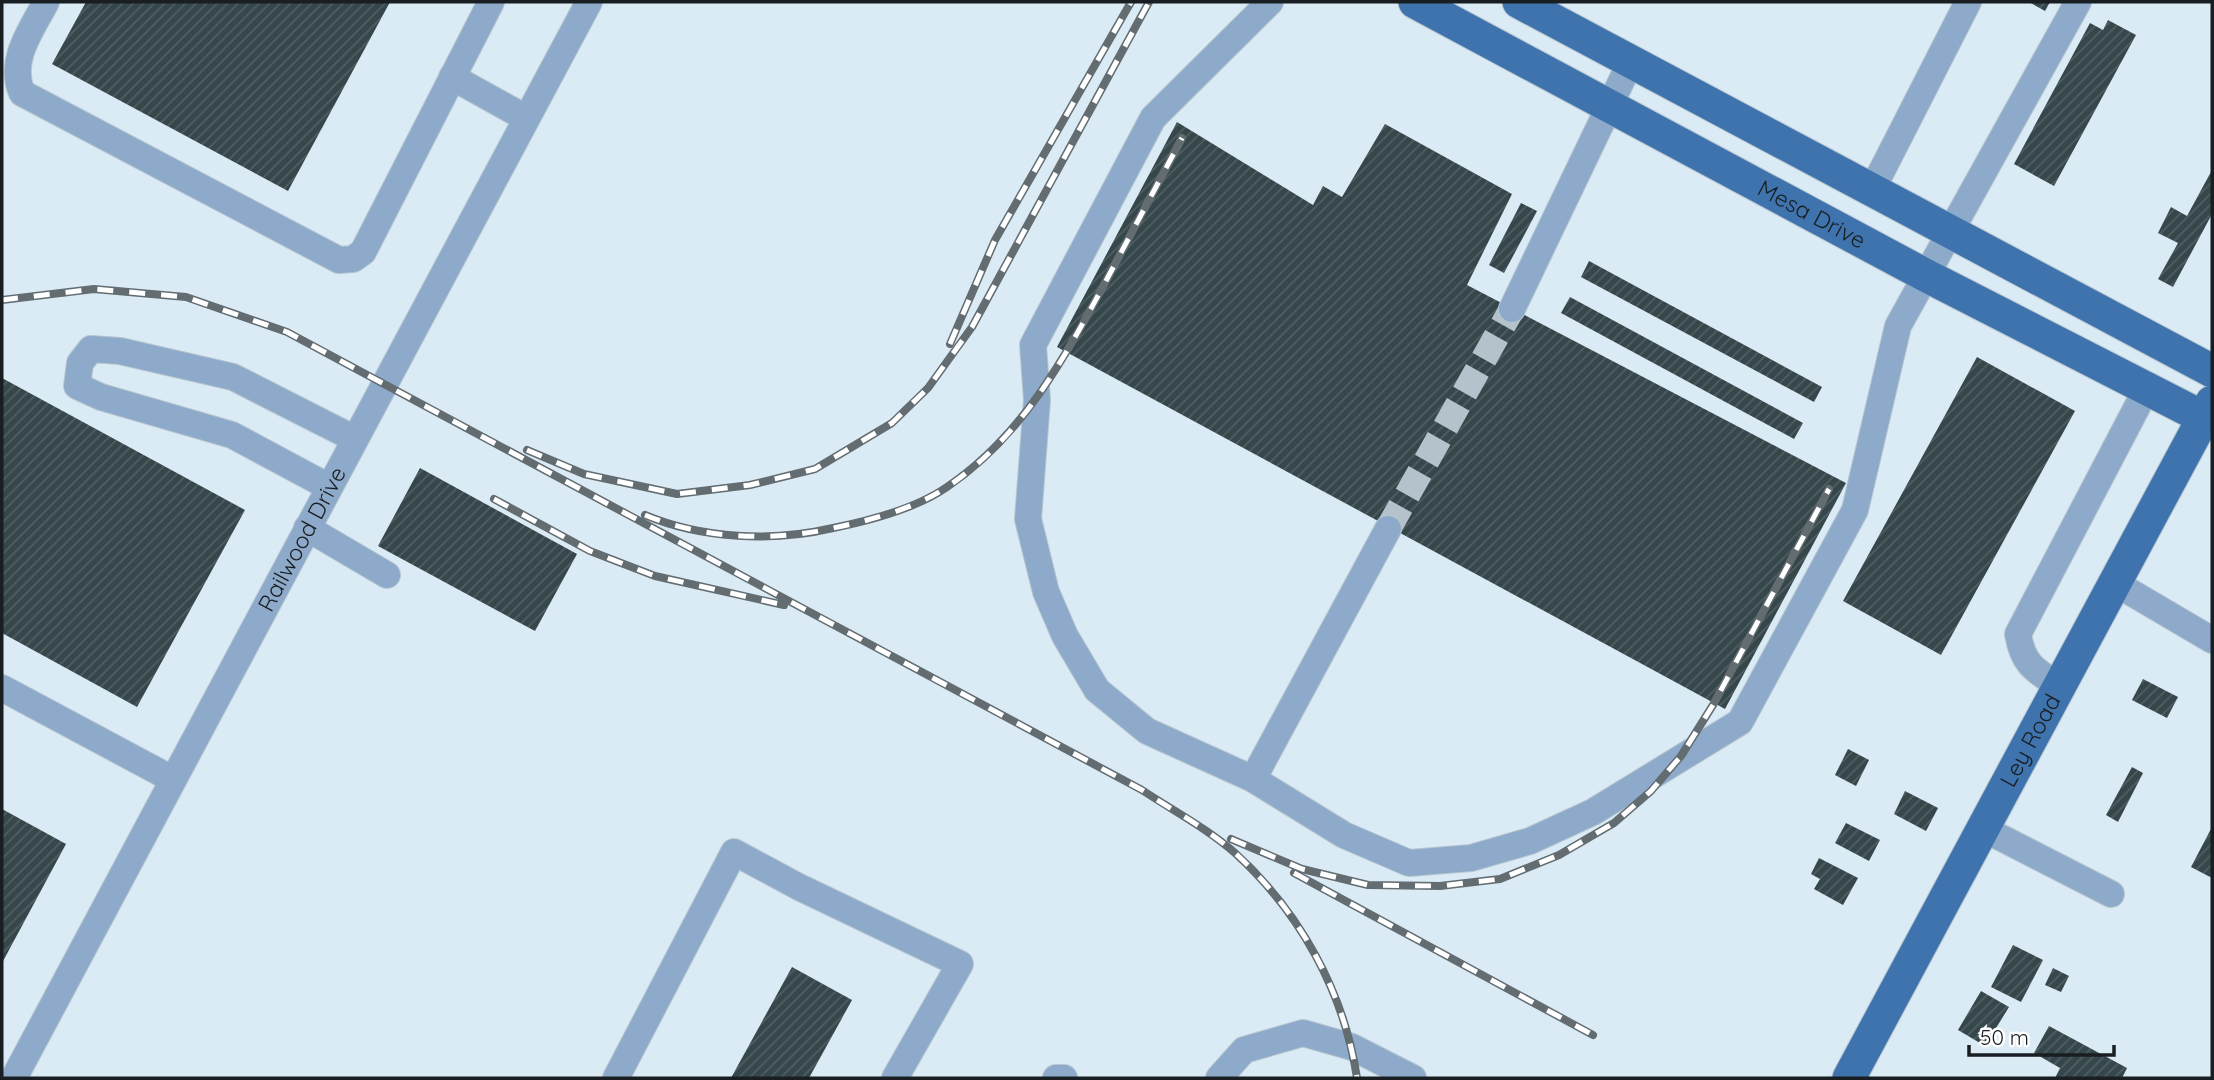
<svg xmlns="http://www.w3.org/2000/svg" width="2214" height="1080" font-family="Quicksand,sans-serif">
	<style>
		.building { fill: url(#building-hatch) }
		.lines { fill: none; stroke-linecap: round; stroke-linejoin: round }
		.minor-tunnel { stroke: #b3c2cb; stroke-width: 26; stroke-dasharray: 26 13; stroke-linecap: butt }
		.minor-casing { stroke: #b7c6cf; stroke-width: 28 }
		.major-casing { stroke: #b7c6cf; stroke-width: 35 }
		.minor { stroke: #8eaaca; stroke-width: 26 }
		.major { stroke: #3f73ad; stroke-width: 33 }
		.rail-casing { stroke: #626c71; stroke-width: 8 }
		.rail { stroke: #fff; stroke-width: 5; stroke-dasharray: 16; stroke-linecap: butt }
		.labels { text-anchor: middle; stroke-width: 7; stroke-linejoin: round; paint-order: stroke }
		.street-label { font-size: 23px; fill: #181e21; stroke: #fff }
	</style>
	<defs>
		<pattern id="building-hatch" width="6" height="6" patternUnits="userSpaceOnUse" patternTransform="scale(1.75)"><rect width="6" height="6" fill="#35474b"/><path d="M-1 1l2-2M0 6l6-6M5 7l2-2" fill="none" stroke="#505e62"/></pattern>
	</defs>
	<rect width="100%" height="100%" fill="#daebf5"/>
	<g class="building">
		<path d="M 86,2 L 390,2 L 288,191 L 52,64 Z"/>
		<path d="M 2029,2 L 2050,2 L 2045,11 Z"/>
		<path d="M 2108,20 L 2136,35 L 2054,186 L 2014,164 L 2090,23 L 2103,30 Z"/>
		<path d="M 1177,122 L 1313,205 L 1323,186 L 1342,197 L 1385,124 L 1512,194 L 1467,285 L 1846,483 L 1725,709 L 1057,347 Z"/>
		<path d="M 2212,170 L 2212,214 L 2173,287 L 2158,279 L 2178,243 L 2158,233 L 2171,207 L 2187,216 Z"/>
		<path d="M 1521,203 L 1537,211 L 1504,273 L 1489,265 Z"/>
		<path d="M 1589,261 L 1822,387 L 1814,402 L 1581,277 Z"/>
		<path d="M 1570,297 L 1803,423 L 1794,439 L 1561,313 Z"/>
		<path d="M 1977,357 L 2075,411 L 1941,655 L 1843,601 Z"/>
		<path d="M 2,378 L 245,510 L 137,707 L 2,633 Z"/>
		<path d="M 420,468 L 577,554 L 535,631 L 378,546 Z"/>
		<path d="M 2143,679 L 2178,697 L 2167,718 L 2132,700 Z"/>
		<path d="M 1848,749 L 1869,760 L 1856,786 L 1835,775 Z"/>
		<path d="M 2132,767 L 2143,773 L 2118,822 L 2106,815 Z"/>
		<path d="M 1905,791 L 1938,808 L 1926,831 L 1894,814 Z"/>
		<path d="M 2,809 L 66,844 L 2,963 Z"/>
		<path d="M 1846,823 L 1880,840 L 1869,861 L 1835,843 Z"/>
		<path d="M 2212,827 L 2212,878 L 2191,867 Z"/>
		<path d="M 1819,858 L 1858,878 L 1843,905 L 1814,889 L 1820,879 L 1811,874 Z"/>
		<path d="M 2013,945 L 2043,960 L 2021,1002 L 1991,987 Z"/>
		<path d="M 792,967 L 852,1000 L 809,1078 L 731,1078 Z"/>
		<path d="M 2053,968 L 2069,976 L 2061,992 L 2045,985 Z"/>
		<path d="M 1981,991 L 2009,1007 L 1985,1046 L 1958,1030 Z"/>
		<path d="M 2049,1026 L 2127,1068 L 2122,1078 L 2055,1078 L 2060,1068 L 2034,1053 Z"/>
	</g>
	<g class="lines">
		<path class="minor-tunnel" d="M 1388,529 L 1512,309"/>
		<g class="minor-casing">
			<g id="minor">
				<path d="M 46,2 C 31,31 8,60 22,93 L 339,260 L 353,259 L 363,252 L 491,2"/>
				<path d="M 1270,2 L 1153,118 L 1033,345 L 1037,400 L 1028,519 L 1046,592 L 1065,636 L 1097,690 L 1147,731 L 1253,779 L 1344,835 L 1409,863 L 1471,858 L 1530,841 L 1593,812 L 1740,722 L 1855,510 L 1898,326 L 2078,2"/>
				<path d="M 452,77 L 526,118"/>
				<path d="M 1872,190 L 1968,2"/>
				<path d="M 1512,309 L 1631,61"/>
				<path d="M 329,487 L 232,435 L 101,397 L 77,386 L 80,363 L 91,349 L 120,351 L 233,377 L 355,439"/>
				<path d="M 307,528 L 387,575"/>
				<path d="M 2115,583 L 2212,640"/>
				<path d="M 2060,687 C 2035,670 2023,665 2018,634 L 2147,388"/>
				<path d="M 2,688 L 172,779"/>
				<path d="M 1253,779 L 1388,529"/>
				<path d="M 1984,829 L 2111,894"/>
				<path id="s1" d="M 14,1078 L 589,2"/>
				<path d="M 616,1078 L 734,852 L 799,887 L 960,964 L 895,1078"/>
				<path d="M 1056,1078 L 1064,1078"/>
				<path d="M 1219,1078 L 1244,1050 L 1303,1033 L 1352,1047 L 1413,1078"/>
			</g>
		</g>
		<g class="major-casing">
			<g id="major">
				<path id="s2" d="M 1415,2 L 1925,275 L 2212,422"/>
				<path d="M 1519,2 L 2212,371"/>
				<path id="s3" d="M 1849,1078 L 2212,402"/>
			</g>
		</g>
		<use href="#minor" class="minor"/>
		<use href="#major" class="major"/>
		<g class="rail-casing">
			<g id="rail">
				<path d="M 2,300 L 94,289 L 186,297 L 287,332 L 1142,790 C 1172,810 1208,829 1235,853 C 1300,912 1344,992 1357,1078"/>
				<path d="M 950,344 L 995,240 L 1131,2"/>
				<path d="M 527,450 L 584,474 L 677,494 L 750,485 L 815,469 L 892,423 L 928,388 L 972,327 L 1149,2"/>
				<path d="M 494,499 L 590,551 L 655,576 L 784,605"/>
				<path d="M 645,515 C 702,539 773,542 833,528 C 868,521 917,508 947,487 C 1023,436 1065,357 1107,279 C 1132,232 1157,185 1182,138"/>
				<path d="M 1231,839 L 1302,869 L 1368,885 L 1440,886 L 1500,879 L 1559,855 L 1614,823 L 1651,791 L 1681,756 L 1713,705 L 1829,489"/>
				<path d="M 1294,873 L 1593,1035"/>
			</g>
		</g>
		<use href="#rail" class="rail"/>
	</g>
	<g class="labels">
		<g class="street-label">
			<text dy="8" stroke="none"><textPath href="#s2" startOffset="450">Mesa Drive</textPath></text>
			<text dy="8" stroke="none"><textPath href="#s1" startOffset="611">Railwood Drive</textPath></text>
			<text dy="8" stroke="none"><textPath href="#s3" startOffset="383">Ley Road</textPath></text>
		</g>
	</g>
	<rect width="2214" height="1080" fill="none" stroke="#181e21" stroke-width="7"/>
	<path d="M1969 1045v10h145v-10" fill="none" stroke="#181e21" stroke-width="3.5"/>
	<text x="1980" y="1045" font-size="21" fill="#181e21" stroke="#ffffff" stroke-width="5" paint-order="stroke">50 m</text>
</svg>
